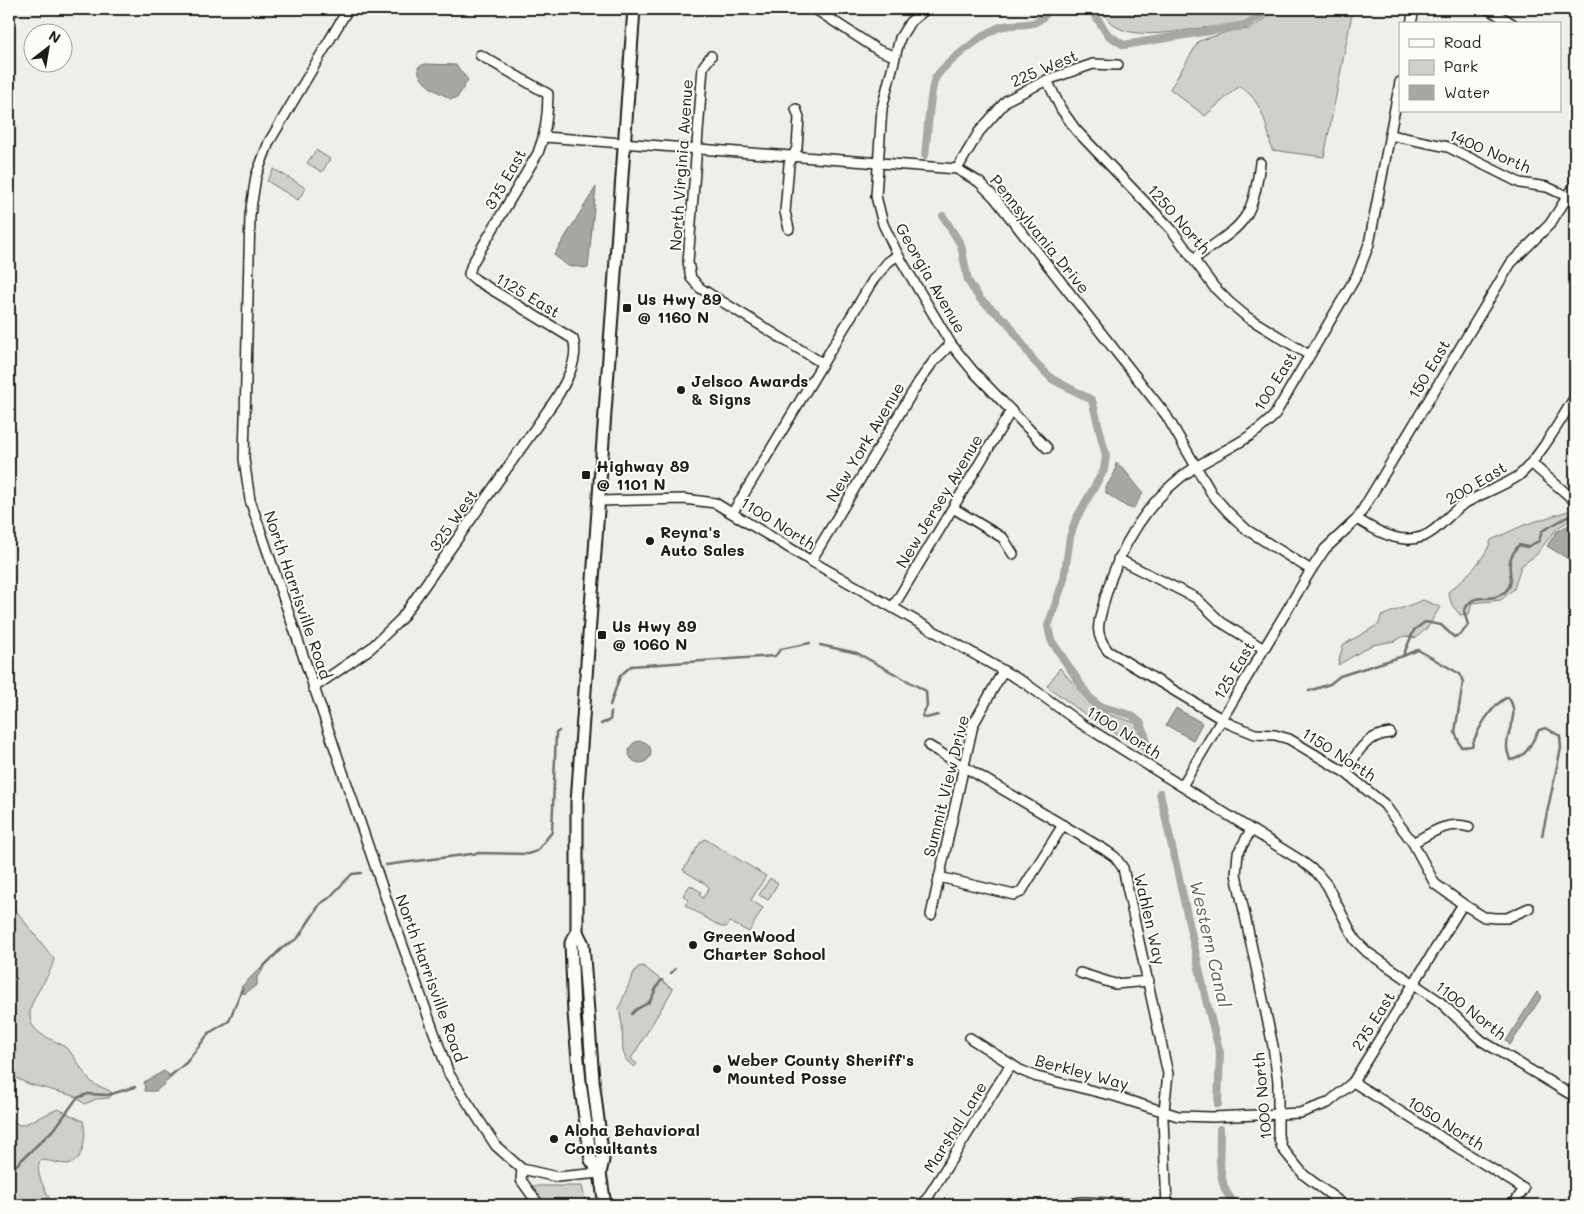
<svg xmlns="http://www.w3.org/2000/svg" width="1584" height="1214" font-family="Mali,sans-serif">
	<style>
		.green { fill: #d0cfcc; stroke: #767674 }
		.water { fill: #a8a7a3; stroke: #706f6d }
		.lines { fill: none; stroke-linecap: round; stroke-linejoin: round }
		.stream { stroke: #706f6d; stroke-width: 2.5 }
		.canal { stroke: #a8a7a3; stroke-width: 8 }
		.minor-casing { stroke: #1c1c1c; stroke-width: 12 }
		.major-casing { stroke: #1c1c1c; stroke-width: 15 }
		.minor { stroke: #fdfcf7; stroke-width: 9 }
		.major { stroke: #fdfcf7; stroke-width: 11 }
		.poi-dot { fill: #1c1c1c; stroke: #fdfcf7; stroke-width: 2 }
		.labels { text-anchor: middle; stroke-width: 4; stroke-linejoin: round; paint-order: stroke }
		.street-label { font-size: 16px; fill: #1c1c1c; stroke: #fdfcf7 }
		.poi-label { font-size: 16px; font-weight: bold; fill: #1c1c1c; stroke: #fdfcf7; text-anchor: start }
		.water-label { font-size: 18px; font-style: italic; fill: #5b5b59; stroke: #fdfcf7 }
	</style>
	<rect width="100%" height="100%" fill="#f0eeea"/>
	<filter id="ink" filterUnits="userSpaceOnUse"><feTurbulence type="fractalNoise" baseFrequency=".02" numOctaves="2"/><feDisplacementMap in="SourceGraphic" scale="10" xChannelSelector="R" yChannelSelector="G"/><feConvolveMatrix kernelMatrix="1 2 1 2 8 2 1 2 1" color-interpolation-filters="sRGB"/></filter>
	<g filter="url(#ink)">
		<g class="green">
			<path d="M 1103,9 L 1266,9 C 1259,13 1251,21 1243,23 C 1229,26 1214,27 1200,28 C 1175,32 1111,45 1103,9 Z"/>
			<path d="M 1283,9 L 1353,9 L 1324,157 L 1272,150 C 1267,127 1262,99 1239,86 L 1205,116 L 1170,89 L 1199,41 L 1230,31 L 1250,29 L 1277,10 Z"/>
			<path d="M 316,150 L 330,159 L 322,172 L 307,163 Z"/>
			<path d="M 274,169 L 306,188 L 298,200 L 267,181 Z"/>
			<path d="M 1568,511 L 1574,518 L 1557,528 L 1536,555 L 1521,566 L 1514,589 L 1501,600 L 1472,603 L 1469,614 L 1460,615 L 1452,605 L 1448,592 C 1464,579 1485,560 1491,540 L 1524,525 Z"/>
			<path d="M 1423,600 L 1440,607 L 1428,627 L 1416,638 L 1404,636 L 1395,641 L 1372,645 L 1338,665 L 1343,645 L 1379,624 L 1381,616 Z"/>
			<path d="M 1060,668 L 1092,706 L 1111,715 L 1136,723 L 1144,750 L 1090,718 L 1047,686 Z"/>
			<path d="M 705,839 L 766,876 L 751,900 L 763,908 L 749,932 L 730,922 L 726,927 L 721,927 L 685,905 L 689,900 L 683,896 L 690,885 L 701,892 L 699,895 L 703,898 L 709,888 L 707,885 L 683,870 L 700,843 Z"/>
			<path d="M 9,844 L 14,851 L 14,866 L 9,875 Z"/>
			<path d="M 770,878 L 778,883 L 768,900 L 759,895 Z"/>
			<path d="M 9,902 L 54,959 C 50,979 29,998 30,1015 C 30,1035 53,1038 65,1047 C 77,1056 82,1075 94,1084 C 99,1087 106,1088 111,1092 L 112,1095 L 109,1098 L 96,1099 L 85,1104 L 74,1096 L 29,1084 L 9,1075 Z"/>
			<path d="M 643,966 L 673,989 L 631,1059 L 637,1064 L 634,1067 L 627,1061 L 623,1052 L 622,1024 L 619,1008 L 634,972 L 638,967 Z"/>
			<path d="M 58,1109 L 83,1121 C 87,1133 84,1163 68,1164 C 60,1164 51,1161 43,1160 L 40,1161 C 34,1177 48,1190 51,1205 L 9,1205 L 9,1118 L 19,1125 L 25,1124 Z"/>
			<path d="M 532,1186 L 582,1186 L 586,1205 L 545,1205 Z"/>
		</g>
		<g class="water">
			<path d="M 425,64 L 456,65 L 468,80 L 457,98 L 451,99 C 437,91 419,85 418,67 Z"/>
			<path d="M 596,187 L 588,268 L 568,266 L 554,255 Z"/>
			<path d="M 1116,463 L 1123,468 L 1143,493 L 1133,509 L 1127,507 L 1106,493 L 1106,487 L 1115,472 Z"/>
			<path d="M 1575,522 L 1575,558 L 1570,560 L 1547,546 L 1557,531 Z"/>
			<path d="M 1176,708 L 1202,723 L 1193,740 L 1166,725 Z"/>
			<circle cx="640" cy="752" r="11"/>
			<path d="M 261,967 L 263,970 L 257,977 L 257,985 L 244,994 L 241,987 Z"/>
			<path d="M 1537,992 L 1542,996 L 1510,1045 L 1506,1041 Z"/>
			<path d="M 164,1071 L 172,1077 L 156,1091 L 145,1091 L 144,1082 Z"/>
		</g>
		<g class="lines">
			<g class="stream">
				<path d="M 820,645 L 857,653 L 926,691 L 927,706 L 922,716 L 926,718 L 938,715"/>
				<path d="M 1403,656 L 1418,650 L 1460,674 L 1463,682 L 1455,732 L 1461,747 L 1472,746 C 1477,730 1492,704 1508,697 C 1521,714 1506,729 1507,748 C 1507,751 1509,756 1510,760 C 1528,757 1530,744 1539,730 L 1546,728 L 1560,736 L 1561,748 L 1542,836"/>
				<path d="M 1309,691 L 1330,684 L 1340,676 L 1403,656 L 1414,630 L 1425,622 L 1441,625 L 1454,637 L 1461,634 L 1468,625 L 1464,611 C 1475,588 1489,606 1506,591 C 1515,582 1508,573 1510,562 C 1510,556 1516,549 1519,545 L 1527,547 L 1539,541 L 1542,531 L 1569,516"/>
				<path d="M 610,705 L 620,676 L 631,666 L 775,656 L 781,649 L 810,643"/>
				<path d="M 601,724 L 610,720 L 611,712"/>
				<path d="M 386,865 L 479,853 L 528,854 L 537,851 L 552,832 L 556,733 L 559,731"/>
				<path d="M 261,969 L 282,948 L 298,938 L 320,904 L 329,898 L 352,874 L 361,873"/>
				<path d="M 671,973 L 675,969"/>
				<path d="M 632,1014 C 636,1007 643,1007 649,1002 C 655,995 655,986 662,980"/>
				<path d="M 169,1077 L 186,1063 L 209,1033 L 229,1021 L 242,989"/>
				<path d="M 9,1172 L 56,1127 L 77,1098 L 88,1094 L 108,1095 L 135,1087"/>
			</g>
			<g class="canal">
				<path d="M 1091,9 L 1108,35 L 1124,45 L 1246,25 L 1271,9"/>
				<path d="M 925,155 C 927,141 930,88 935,79 C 941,66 990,28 1004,26 C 1027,22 1033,30 1051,9"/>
				<path d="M 943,216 L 961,245 L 968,281 L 980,299 L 1008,323 L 1034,361 L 1052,379 L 1092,400 L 1106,456 L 1104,470 L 1076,519 L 1070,537 L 1064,579 L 1048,626 L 1051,640 L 1089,697 L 1099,706 L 1131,715 L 1141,723 L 1146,739 L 1146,750"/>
				<path d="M 1160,793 L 1207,1004 L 1220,1053 L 1218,1104"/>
				<path d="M 1220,1129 C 1220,1152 1216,1190 1237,1205"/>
			</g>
			<g class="minor-casing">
				<g id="minor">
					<path d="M 348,9 L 269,142 L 256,176 L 250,215 L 244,459 L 250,500 L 390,910 L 449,1074 L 496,1146 L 522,1169 L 557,1177 L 600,1173"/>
					<path d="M 815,9 L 878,50 L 894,56"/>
					<path d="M 926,9 L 910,22 L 900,38 L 882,108 L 876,196 L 883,224 L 898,255 L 951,344 L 973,371 L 1047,448"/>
					<path d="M 1488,9 L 1513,24"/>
					<path d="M 1411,24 L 1414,9"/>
					<path d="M 711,56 L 703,67 L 688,262 L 691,278 L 700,288 L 822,363"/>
					<path d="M 1047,80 L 1061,109 L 1076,130 L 1171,229 L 1214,287 L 1229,302 L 1247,317 L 1309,355"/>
					<path d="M 1400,82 L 1369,244 L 1363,260 L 1357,275 L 1274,416 C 1249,441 1223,450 1194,468 C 1149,497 1119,547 1105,598 C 1100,620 1092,631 1108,651 L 1230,724 L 1255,734 L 1275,735 L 1289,739 L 1346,773 L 1384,804 L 1413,843 L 1435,884 L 1463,904 L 1484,917 L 1496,918 L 1507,918 L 1529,908"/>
					<path d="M 1390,135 L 1448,147 L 1520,183 L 1547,187 L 1575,200"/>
					<path d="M 545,137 L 957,169 L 979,182 L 994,197 L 1166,415 L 1212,494 L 1228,512 L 1247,530 L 1311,570"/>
					<path d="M 957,169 L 979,132 L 1007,100 L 1047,80 L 1093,64 L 1118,65"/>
					<path d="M 789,229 L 785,212 L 789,164 L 797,148 L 799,117 L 796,109"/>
					<path d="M 1195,258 C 1243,224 1252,224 1260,163"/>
					<path d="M 1531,463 L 1575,501"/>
					<path d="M 598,501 L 684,499 L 715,503 L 811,561 L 1025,683 L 1080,723 L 1300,860 L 1317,873 L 1327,885 L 1355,940 L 1367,952 L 1439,1001 L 1482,1041 L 1575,1097"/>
					<path d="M 953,508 L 1003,538 L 1013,554"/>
					<path d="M 733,512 L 873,280 L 888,262 L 898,255"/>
					<path d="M 1357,519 C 1379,533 1409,550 1434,530 C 1444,522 1452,512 1462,505 C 1480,494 1499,488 1517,477 C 1537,462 1561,419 1575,397"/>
					<path d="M 1118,559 L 1196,598 L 1221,622 L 1264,649"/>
					<path d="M 811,561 L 918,383 L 933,362 L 951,344"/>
					<path d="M 893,607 L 1011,411"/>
					<path d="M 313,688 L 371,648 L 401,619 L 555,400 C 565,384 580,359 573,339 L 476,280 L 469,274 L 472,264 L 538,153 C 546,133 548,115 548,94 L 480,55"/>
					<path d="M 929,746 L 1105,850 L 1115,857 L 1123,868 L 1168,1074 L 1163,1119 L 1167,1205"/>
					<path d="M 1346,773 C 1356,753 1366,735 1390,733"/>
					<path d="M 1182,786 L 1311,570 L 1325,549 L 1357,519 L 1511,263 L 1550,224 L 1575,185"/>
					<path d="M 1251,830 L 1238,853 L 1236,874 L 1273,1046 L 1278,1081 L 1278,1135 L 1282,1148 L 1304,1175 L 1344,1205"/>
					<path d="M 1413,843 C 1432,832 1447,821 1469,827"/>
					<path d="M 939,877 L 1014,895 L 1021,892 L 1063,825"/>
					<path d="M 931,915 L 973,725 L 1003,671"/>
					<path d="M 1080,973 L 1115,984 L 1149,981"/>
					<path d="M 970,1038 L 1020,1070 L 1037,1077 L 1114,1096 L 1178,1116 L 1213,1117 L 1300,1113 L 1328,1103 L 1353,1082 L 1463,904"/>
					<path d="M 1353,1082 L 1524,1189 L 1513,1205"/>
					<path d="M 522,1169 L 521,1180 L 539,1205"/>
					<path d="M 923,1205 L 1011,1064"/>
					<path d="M 1061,1205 L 1082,1202 L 1167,1205"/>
				</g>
			</g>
			<g class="major-casing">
				<g id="major">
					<path d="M 577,932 L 571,943 L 574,1013 L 580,1082 L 591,1160 L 600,1173"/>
					<path d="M 605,1205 L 600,1173 L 603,1160 L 593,1080 L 583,944 L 577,932 L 577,802 L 634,9"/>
				</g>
			</g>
			<use href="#minor" class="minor"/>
			<use href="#major" class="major"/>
		</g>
	</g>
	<g class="poi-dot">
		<rect x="622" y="303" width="10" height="10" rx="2.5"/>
		<circle cx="681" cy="390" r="5"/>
		<rect x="581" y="470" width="10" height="10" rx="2.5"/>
		<circle cx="650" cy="541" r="5"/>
		<rect x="597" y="630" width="10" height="10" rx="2.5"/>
		<circle cx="693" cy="945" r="5"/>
		<circle cx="717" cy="1069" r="5"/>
		<circle cx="554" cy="1139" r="5"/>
	</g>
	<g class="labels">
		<g class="street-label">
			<text transform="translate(1044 68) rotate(-23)" y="6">225 West</text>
			<text transform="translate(1490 151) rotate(23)" y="6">1400 North</text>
			<text transform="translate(681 165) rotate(-86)" y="6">North Virginia Avenue</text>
			<text transform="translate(505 179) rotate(-60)" y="6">375 East</text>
			<text transform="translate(1179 219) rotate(49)" y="6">1250 North</text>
			<text transform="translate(1040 234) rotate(51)" y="6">Pennsylvania Drive</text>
			<text transform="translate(931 278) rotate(60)" y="6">Georgia Avenue</text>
			<text transform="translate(528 295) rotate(31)" y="6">1125 East</text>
			<text transform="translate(1429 369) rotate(-59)" y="6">150 East</text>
			<text transform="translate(1275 381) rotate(-58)" y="6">100 East</text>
			<text transform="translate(865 442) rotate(-59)" y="6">New York Avenue</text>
			<text transform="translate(1476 483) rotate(-31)" y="6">200 East</text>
			<text transform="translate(939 501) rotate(-59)" y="6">New Jersey Avenue</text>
			<text transform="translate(453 520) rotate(-55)" y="6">325 West</text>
			<text transform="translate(778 523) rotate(32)" y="6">1100 North</text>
			<text transform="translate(298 595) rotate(71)" y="6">North Harrisville Road</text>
			<text transform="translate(1234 670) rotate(-59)" y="6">125 East</text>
			<text transform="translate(1124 732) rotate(32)" y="6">1100 North</text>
			<text transform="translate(1339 754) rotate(33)" y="6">1150 North</text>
			<text transform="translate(946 786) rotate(-76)" y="6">Summit View Drive</text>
			<text transform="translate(1150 919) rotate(77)" y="6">Wahlen Way</text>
			<text transform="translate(431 978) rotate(70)" y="6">North Harrisville Road</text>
			<text transform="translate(1471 1010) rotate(38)" y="6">1100 North</text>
			<text transform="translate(1373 1021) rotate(-58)" y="6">275 East</text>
			<text transform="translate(1082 1072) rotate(15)" y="6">Berkley Way</text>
			<text transform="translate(1262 1096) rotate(-95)" y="6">1000 North</text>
			<text transform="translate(1446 1123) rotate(32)" y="6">1050 North</text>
			<text transform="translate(955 1127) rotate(-58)" y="6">Marshal Lane</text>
		</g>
		<g class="poi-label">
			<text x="637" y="305">Us Hwy 89<tspan x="637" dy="18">@ 1160 N</tspan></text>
			<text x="691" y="387">Jelsco Awards<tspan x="691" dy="18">&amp; Signs</tspan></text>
			<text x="596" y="472">Highway 89<tspan x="596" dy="18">@ 1101 N</tspan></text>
			<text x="660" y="538">Reyna's<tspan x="660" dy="18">Auto Sales</tspan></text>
			<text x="612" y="632">Us Hwy 89<tspan x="612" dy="18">@ 1060 N</tspan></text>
			<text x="703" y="942">GreenWood<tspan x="703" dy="18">Charter School</tspan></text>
			<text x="727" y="1066">Weber County Sheriff's<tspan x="727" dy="18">Mounted Posse</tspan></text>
			<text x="564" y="1136">Aloha Behavioral<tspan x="564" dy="18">Consultants</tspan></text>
		</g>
		<g class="water-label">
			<text transform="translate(1210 944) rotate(77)" y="6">Western Canal</text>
		</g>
	</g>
	<rect width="1584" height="1214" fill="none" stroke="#fdfcf7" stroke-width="30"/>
	<rect x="15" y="15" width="1554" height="1184" fill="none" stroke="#1c1c1c" stroke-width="2" filter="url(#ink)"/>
	<rect x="1399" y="22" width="162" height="90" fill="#fdfcf7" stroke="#a3a29f"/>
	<rect x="1409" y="39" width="25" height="8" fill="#fdfcf7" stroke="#a3a29f"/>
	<text x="1444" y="48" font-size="15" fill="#1c1c1c">Road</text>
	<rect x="1409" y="60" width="25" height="15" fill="#d0cfcc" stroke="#a3a29f"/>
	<text x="1444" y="72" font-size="15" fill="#1c1c1c">Park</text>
	<rect x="1409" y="85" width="25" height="15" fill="#a8a7a3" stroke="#a3a29f"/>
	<text x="1444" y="98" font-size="15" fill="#1c1c1c">Water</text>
	<g transform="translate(48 48) rotate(31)"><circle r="24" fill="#fdfcf7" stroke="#a3a29f"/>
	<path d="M0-4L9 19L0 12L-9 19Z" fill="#1c1c1c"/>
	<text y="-8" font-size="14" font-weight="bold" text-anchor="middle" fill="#1c1c1c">N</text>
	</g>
</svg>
